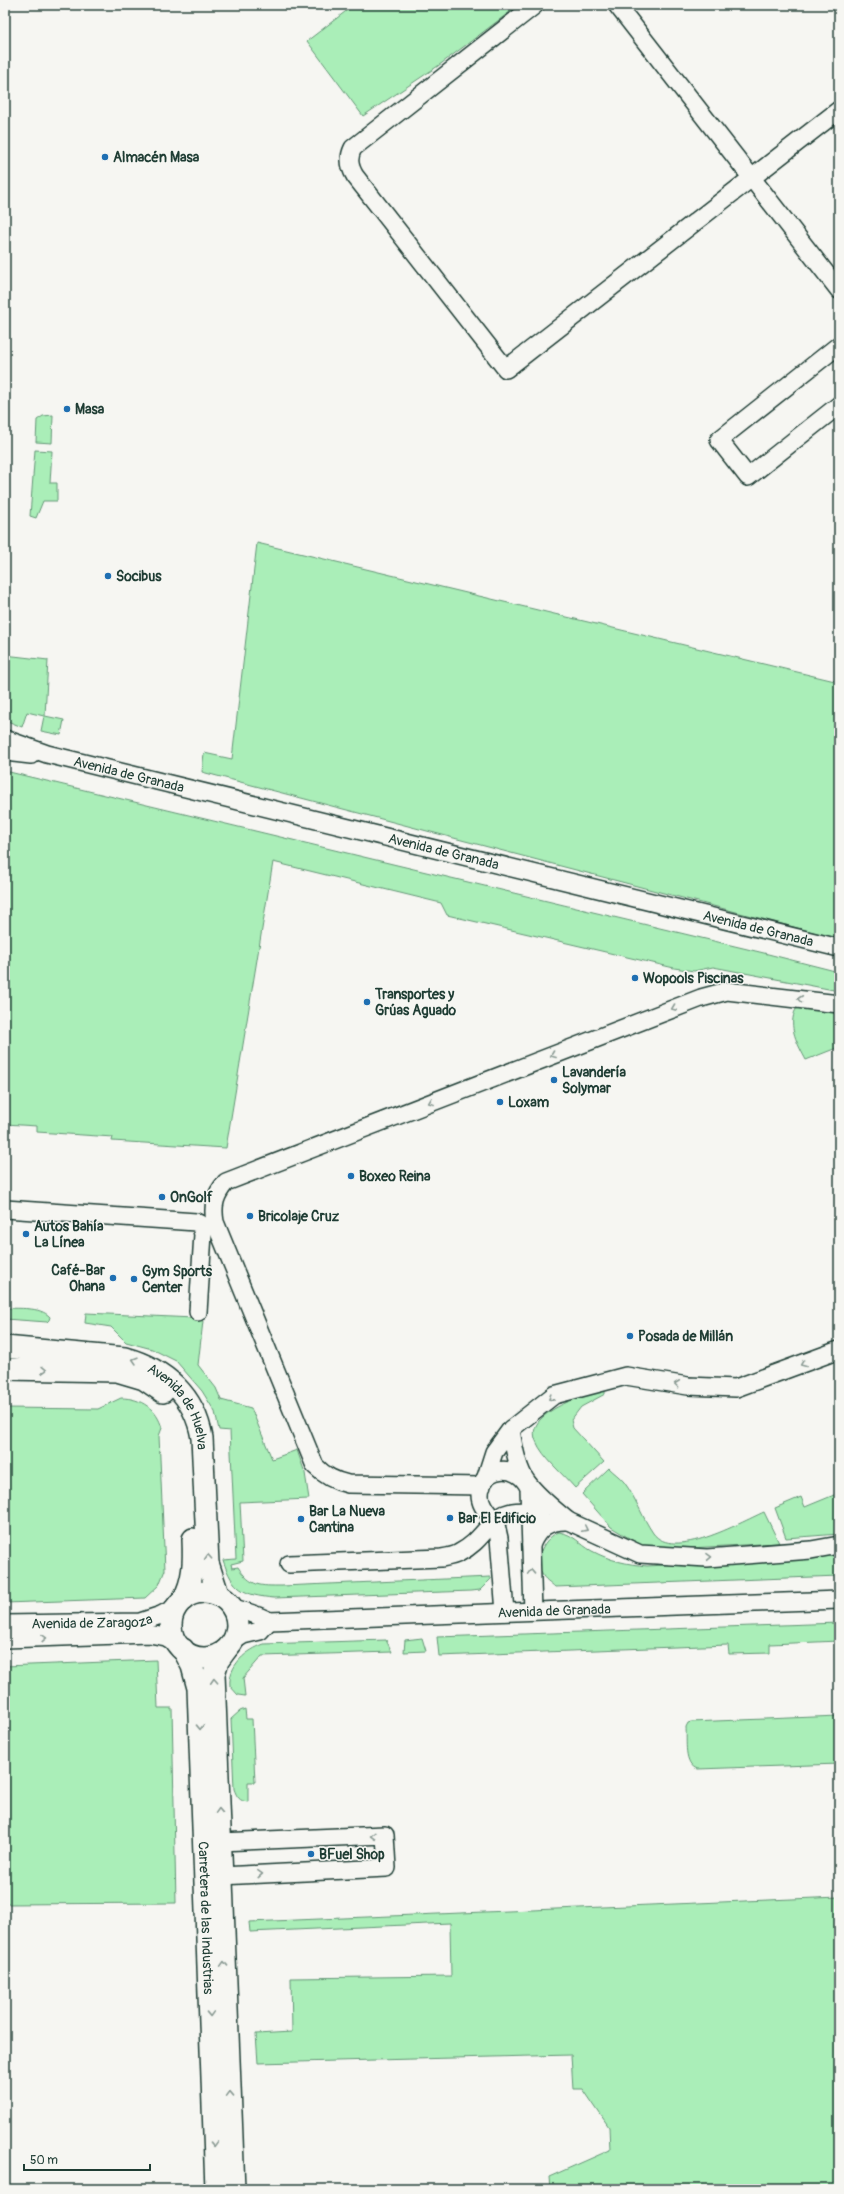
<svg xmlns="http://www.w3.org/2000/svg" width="844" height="2194" font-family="Pangolin,sans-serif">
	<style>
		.green { fill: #aaeeb8; stroke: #649676 }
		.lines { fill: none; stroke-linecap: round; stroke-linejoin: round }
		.minor-casing { stroke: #1f3d34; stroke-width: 20 }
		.major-casing { stroke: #1f3d34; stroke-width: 24 }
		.minor { stroke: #f6f6f2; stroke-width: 17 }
		.major { stroke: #f6f6f2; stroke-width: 21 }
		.oneway { stroke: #8a9a93 }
		.poi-dot { fill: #1f6fb2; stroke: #f6f6f2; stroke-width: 1.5 }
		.labels { text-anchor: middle; stroke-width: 3; stroke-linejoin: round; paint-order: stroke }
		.poi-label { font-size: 14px; font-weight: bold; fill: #1f3d34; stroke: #f6f6f2; text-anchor: start }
		.street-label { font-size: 14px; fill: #1f3d34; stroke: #f6f6f2 }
	</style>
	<rect width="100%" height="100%" fill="#f6f6f2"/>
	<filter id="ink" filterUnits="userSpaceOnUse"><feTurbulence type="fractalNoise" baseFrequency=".025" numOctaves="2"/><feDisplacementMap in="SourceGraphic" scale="8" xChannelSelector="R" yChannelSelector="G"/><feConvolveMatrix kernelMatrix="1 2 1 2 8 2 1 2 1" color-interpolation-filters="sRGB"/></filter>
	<g filter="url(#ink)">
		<g class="green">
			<path d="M 354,5 L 519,5 L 438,66 L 363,116 L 307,41 Z"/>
			<path d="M 53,415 L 52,443 L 36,442 L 37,420 L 43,416 Z"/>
			<path d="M 35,450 L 52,451 L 50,483 L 57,483 L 57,501 L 43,501 L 36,518 L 30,516 Z"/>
			<path d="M 257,543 L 839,682 L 839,939 L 202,772 L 204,753 L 232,759 Z"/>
			<path d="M 5,655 L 48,660 L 45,716 L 64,720 L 61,735 L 41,731 L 44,716 L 27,712 L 22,727 L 5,720 Z"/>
			<path d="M 5,771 L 768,954 L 839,972 L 839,991 L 713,967 L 694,971 L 674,968 L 447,915 L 441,903 L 273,862 L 226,1148 L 112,1141 L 113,1137 L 37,1132 L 37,1126 L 5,1124 Z"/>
			<path d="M 804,1007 L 839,1013 L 839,1047 L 806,1060 C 798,1045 787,1026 796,1009 Z"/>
			<path d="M 5,1308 C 18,1309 40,1306 50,1317 L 49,1320 L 47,1322 L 5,1319 Z"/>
			<path d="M 86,1313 L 194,1318 L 203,1321 L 198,1365 L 216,1388 L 221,1400 L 251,1408 L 272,1459 L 297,1450 L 305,1473 L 309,1499 L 240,1502 L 243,1561 L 231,1564 L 232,1568 L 238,1567 C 251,1587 260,1586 282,1586 L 491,1577 L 491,1579 L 480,1590 L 472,1591 L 274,1598 C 243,1595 233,1590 223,1560 L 236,1559 L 230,1431 L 219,1430 L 215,1412 L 202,1391 L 176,1361 L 152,1349 L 126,1342 L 111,1327 L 85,1323 Z"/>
			<path d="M 605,1389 L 605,1394 L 581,1407 L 571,1420 L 573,1428 L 604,1462 L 575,1488 C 564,1475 542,1457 536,1441 C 524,1414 578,1398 597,1390 Z"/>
			<path d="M 121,1398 C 141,1398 157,1409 162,1428 L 159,1436 L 165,1570 L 159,1585 L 145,1598 L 5,1603 L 5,1408 L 98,1409 Z"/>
			<path d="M 609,1468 C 614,1473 620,1477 624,1482 C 636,1498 642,1517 653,1533 C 673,1561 739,1523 764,1512 L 779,1543 L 671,1549 L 642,1546 L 611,1527 L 582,1494 Z"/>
			<path d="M 839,1493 L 839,1534 L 786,1538 L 775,1508 L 801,1497 L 805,1507 Z"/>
			<path d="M 559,1532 C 575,1535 579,1544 592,1551 C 611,1561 626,1564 647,1566 L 839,1555 L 839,1576 L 555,1587 C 551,1583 544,1579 542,1574 C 534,1557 544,1538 559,1532 Z"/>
			<path d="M 839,1623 L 839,1641 L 770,1644 L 770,1653 L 729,1654 L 728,1645 L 439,1656 L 437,1637 Z"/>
			<path d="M 422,1638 L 426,1651 L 404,1652 L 405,1640 Z"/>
			<path d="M 386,1640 L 392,1652 L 262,1656 L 243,1678 L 245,1696 L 238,1695 L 230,1686 C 228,1665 247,1650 264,1644 Z"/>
			<path d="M 156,1660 L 158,1708 L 172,1708 L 176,1903 L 5,1904 L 5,1666 Z"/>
			<path d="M 245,1709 L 246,1719 L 252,1719 L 255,1782 L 248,1782 L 248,1802 C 239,1801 237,1797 234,1789 L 231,1719 L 240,1711 Z"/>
			<path d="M 839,1716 L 839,1764 L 698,1769 C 683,1765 687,1741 686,1727 L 688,1723 L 691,1722 Z"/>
			<path d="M 839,1897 L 839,2189 L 550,2189 L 549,2177 L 610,2150 L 609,2127 L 583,2089 L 573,2089 L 571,2055 L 258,2063 L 256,2034 L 292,2032 L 291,1978 L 451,1976 L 450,1923 L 250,1932 L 249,1922 Z"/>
		</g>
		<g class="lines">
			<g class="minor-casing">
				<g id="minor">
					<path d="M 535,5 L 353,148 C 348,158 349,166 355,176 L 506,369 L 839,110"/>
					<path d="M 617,5 L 839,290"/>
					<path d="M 839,345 L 719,440 L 748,477 L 839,405"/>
					<path id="s1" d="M 5,739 L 47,754 L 839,948"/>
					<path d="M 5,752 L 31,755"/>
					<path d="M 5,1209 L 196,1222 L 200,1224 L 203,1234 L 198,1312"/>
					<path d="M 511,1429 C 513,1444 518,1470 527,1482 C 538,1497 554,1509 568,1521"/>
					<path d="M 485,1480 L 494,1452 L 511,1429 L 554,1395 L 626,1376 L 688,1386 L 736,1388 L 839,1350"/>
					<path d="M 482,1486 L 348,1484 C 334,1481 325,1476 315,1466 L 215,1222 C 212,1205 215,1195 226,1182 L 701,998 L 727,991 L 839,1004"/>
					<path d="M 531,1545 C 538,1528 549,1520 568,1521 L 640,1554 L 707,1558 L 811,1550 L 839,1545"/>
					<path d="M 289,1564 L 441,1558 C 447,1557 454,1556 459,1553 C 493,1536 489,1501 540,1514"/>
					<path id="s2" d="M 232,1607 C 245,1612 257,1614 269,1621 L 839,1600"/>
					<path d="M 505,1612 L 499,1538 C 498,1534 497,1529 496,1525 C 491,1514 480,1508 480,1495 C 480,1465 518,1462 529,1488 L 533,1611"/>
					<path id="s3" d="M 5,1624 L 140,1622 L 161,1615 L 176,1607"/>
					<path d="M 5,1639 L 149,1634 L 166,1637 L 176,1643"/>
					<path d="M 232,1642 L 243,1635 L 260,1631 L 269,1621"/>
					<path d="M 220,1842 L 385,1835 L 387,1868 L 221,1876"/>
				</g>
			</g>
			<g class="major-casing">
				<g id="major">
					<path id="s4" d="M 5,1347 L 125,1358 C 165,1369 195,1396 202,1438 L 208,1563 L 218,1594"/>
					<path d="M 5,1369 L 117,1371 L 144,1379 L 163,1392"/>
					<circle cx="204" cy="1625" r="33"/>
					<path d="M 183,1600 C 194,1580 194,1561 193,1539"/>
					<path id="s5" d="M 183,1649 L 192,1666 L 198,1688 L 216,2189"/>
					<path d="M 226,1650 L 218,1661 L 214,1674 L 234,2189"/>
				</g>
			</g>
			<use href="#minor" class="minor"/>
			<use href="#major" class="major"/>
		</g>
		<defs><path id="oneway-chevron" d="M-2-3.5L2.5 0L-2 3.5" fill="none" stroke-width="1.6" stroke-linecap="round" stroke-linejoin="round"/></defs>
		<g class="oneway">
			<use href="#oneway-chevron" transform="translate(800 999) rotate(-173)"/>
			<use href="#oneway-chevron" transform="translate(674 1008) rotate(159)"/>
			<use href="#oneway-chevron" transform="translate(553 1055) rotate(159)"/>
			<use href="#oneway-chevron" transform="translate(431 1102) rotate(159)"/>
			<use href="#oneway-chevron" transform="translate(135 1360) rotate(-164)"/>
			<use href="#oneway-chevron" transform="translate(803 1364) rotate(159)"/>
			<use href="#oneway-chevron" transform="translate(44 1370) rotate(1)"/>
			<use href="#oneway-chevron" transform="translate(677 1384) rotate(-173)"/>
			<use href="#oneway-chevron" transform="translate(551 1398) rotate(148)"/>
			<use href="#oneway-chevron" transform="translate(585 1529) rotate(26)"/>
			<use href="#oneway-chevron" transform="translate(208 1557) rotate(-93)"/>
			<use href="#oneway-chevron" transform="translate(709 1557) rotate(-1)"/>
			<use href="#oneway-chevron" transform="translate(531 1572) rotate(-92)"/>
			<use href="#oneway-chevron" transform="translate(44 1638) rotate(-2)"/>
			<use href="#oneway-chevron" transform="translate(214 1681) rotate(-93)"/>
			<use href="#oneway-chevron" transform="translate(200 1727) rotate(88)"/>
			<use href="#oneway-chevron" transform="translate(219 1811) rotate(-92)"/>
			<use href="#oneway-chevron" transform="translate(373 1836) rotate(178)"/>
			<use href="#oneway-chevron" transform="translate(260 1874) rotate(-3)"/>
			<use href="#oneway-chevron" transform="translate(224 1964) rotate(-92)"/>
			<use href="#oneway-chevron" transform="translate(210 2014) rotate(88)"/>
			<use href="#oneway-chevron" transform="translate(230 2094) rotate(-92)"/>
			<use href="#oneway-chevron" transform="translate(214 2144) rotate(88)"/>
		</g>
	</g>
	<g class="poi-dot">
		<circle cx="105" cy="157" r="4"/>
		<circle cx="67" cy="409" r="4"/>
		<circle cx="108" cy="576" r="4"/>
		<circle cx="635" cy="978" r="4"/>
		<circle cx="367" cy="1002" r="4"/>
		<circle cx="554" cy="1080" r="4"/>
		<circle cx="500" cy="1102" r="4"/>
		<circle cx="351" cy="1176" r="4"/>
		<circle cx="162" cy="1197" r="4"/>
		<circle cx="250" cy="1216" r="4"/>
		<circle cx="26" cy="1234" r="4"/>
		<circle cx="113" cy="1278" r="4"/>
		<circle cx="134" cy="1279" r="4"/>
		<circle cx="630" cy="1336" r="4"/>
		<circle cx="450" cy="1518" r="4"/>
		<circle cx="301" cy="1519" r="4"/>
		<circle cx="311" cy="1854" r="4"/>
	</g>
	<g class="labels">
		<g class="poi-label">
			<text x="113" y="162">Almacén Masa</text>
			<text x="75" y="414">Masa</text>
			<text x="116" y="581">Socibus</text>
			<text x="643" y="983">Wopools Piscinas</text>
			<text x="375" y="999">Transportes y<tspan x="375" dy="16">Grúas Aguado</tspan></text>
			<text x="562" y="1077">Lavandería<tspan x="562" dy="16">Solymar</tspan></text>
			<text x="508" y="1107">Loxam</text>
			<text x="359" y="1181">Boxeo Reina</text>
			<text x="170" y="1202">OnGolf</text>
			<text x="258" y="1221">Bricolaje Cruz</text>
			<text x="34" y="1231">Autos Bahía<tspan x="34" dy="16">La Línea</tspan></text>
			<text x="105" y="1275" text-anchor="end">Café-Bar<tspan x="105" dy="16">Ohana</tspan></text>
			<text x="142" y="1276">Gym Sports<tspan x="142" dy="16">Center</tspan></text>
			<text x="638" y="1341">Posada de Millán</text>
			<text x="309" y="1516">Bar La Nueva<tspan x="309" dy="16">Cantina</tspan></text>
			<text x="458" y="1523">Bar El Edificio</text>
			<text x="319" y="1859">BFuel Shop</text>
		</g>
		<g class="street-label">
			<text dy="5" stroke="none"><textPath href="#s1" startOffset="129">Avenida de Granada</textPath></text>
			<text dy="5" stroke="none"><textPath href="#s1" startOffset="453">Avenida de Granada</textPath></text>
			<text dy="5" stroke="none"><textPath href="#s1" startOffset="777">Avenida de Granada</textPath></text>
			<text dy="5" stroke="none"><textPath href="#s4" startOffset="198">Avenida de Huelva</textPath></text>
			<text dy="5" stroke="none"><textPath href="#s2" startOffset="325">Avenida de Granada</textPath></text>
			<text dy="5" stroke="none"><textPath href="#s3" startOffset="87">Avenida de Zaragoza</textPath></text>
			<text dy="5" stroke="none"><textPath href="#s5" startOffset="272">Carretera de las Industrias</textPath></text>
		</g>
	</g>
	<rect width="844" height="2194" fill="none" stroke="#f6f6f2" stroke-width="20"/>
	<rect x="10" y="10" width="824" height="2174" fill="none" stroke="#1f3d34" stroke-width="1.5" filter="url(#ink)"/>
	<path d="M24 2164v6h126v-6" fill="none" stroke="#1f3d34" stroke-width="2"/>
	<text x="30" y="2164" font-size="12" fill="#1f3d34" stroke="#f6f6f2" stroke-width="3" paint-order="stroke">50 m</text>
</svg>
